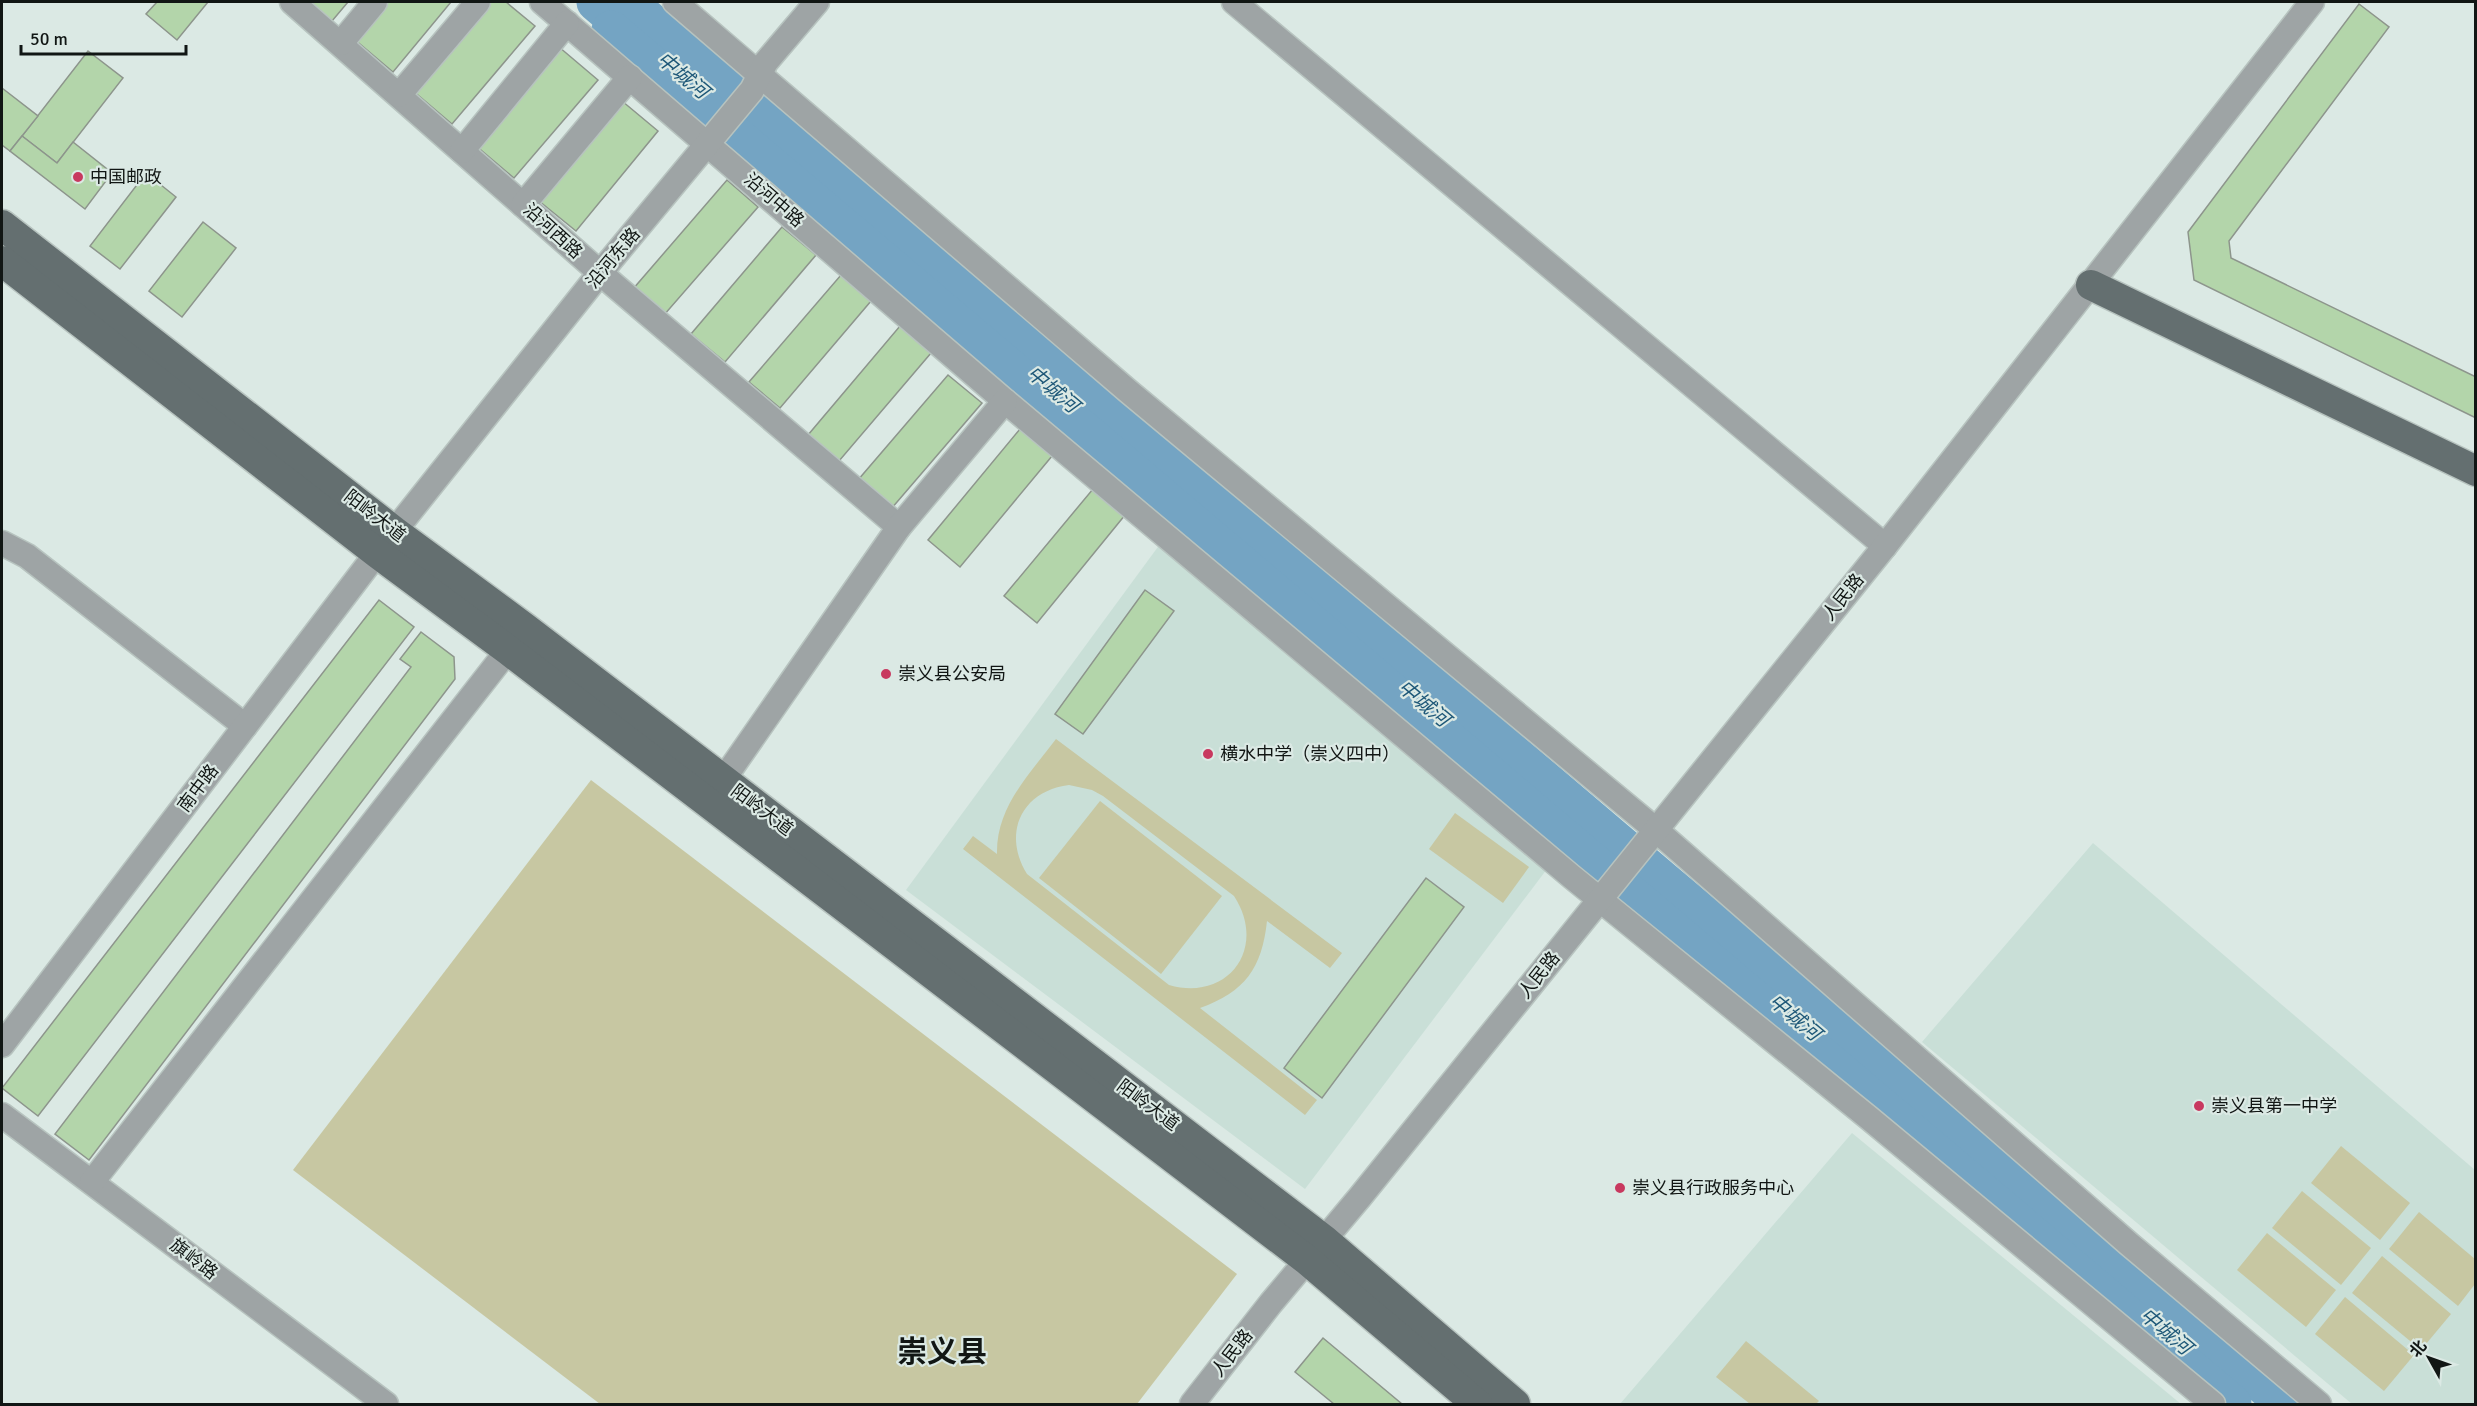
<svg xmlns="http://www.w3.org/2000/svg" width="2477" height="1406" font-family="Signika,'Noto Sans SC',sans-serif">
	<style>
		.built { fill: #c9dfd7 }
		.green { fill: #c7c7a2; fill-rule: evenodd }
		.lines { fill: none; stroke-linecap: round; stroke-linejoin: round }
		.river { stroke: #74a4c3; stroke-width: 39 }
		.building { fill: #b3d5aa; stroke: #8d958c; stroke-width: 1.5 }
		.minor-casing { stroke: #b7c3bf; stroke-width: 27 }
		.major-casing { stroke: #b7c3bf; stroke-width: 33 }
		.minor { stroke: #9ea4a5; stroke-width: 24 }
		.major { stroke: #646f70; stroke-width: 30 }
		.poi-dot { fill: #c8395f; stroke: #dbe9e4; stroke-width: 2 }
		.labels { text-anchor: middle; stroke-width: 4.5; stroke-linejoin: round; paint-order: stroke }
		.poi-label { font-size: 18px; fill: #111614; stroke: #dbe9e4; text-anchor: start }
		.street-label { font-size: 18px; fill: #111614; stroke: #dbe9e4 }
		.water-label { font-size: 20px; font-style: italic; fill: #1e5878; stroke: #dbe9e4 }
		.town-label { font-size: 30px; font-weight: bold; fill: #111614; stroke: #dbe9e4 }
	</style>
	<rect width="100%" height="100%" fill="#dbe9e4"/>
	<g class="built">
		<path d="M 1163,540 L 1547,869 L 1305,1189 L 906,890 Z"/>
		<path d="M 2093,843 L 2475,1170 L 2475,1404 L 2352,1404 L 1922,1042 Z"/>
		<path d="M 1852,1133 L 2181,1404 L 1620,1404 Z"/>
	</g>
	<g class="green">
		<path d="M 1056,739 L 1342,953 L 1330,968 L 1267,921 C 1262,968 1245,992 1200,1008 L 1317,1100 L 1305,1115 L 963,849 L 973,836 L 997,854 C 996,807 1029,775 1056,739 ZM 1069,785 L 1092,790 L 1103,796 L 1234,896 C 1268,948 1228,1002 1169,985 L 1027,874 C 1002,834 1021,791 1069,785 Z"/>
		<path d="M 591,780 L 1237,1274 L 1137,1404 L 600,1404 L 293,1170 Z"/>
		<path d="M 1100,801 L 1222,896 L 1161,974 L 1039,878 Z"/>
		<path d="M 1455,813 L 1529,867 L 1503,903 L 1429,849 Z"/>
		<path d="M 2341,1146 L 2410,1203 L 2380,1240 L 2311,1183 Z"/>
		<path d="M 2302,1191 L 2371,1248 L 2341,1285 L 2272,1228 Z"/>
		<path d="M 2419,1212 L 2475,1259 L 2475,1284 L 2458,1306 L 2389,1249 Z"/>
		<path d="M 2267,1233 L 2336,1290 L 2306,1327 L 2237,1270 Z"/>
		<path d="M 2382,1256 L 2451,1314 L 2421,1350 L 2352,1293 Z"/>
		<path d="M 2345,1297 L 2414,1355 L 2384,1391 L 2315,1334 Z"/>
		<path d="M 1746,1341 L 1819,1401 L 1816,1404 L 1750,1404 L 1716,1377 Z"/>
	</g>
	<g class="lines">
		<g class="river">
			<path d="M 596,2 L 641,40"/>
			<path d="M 627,2 L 1667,884 L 2286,1404"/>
			<path d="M 611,30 L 2232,1404"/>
		</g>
	</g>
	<g class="building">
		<path d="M 157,2 L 208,2 L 177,40 L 146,14 Z"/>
		<path d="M 309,2 L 348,2 L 332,21 Z"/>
		<path d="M 386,2 L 451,2 L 393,72 L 354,39 Z"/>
		<path d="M 487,2 L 506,2 L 535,26 L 452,124 L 412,90 Z"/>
		<path d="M 2359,4 L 2389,27 L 2229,241 L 2231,258 L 2476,377 L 2476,418 L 2194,280 L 2188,232 Z"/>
		<path d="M 559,47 L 598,80 L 514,178 L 475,145 Z"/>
		<path d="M 88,51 L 123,78 L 57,163 L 22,136 Z"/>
		<path d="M 2,88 L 38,116 L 10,151 L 2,145 Z"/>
		<path d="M 622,101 L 658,131 L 576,231 L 539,201 Z"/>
		<path d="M 22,136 L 57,163 L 73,142 L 112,173 L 85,209 L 10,151 Z"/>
		<path d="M 146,173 L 176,197 L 120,269 L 90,246 Z"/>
		<path d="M 727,180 L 758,207 L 664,315 L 633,289 Z"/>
		<path d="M 203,222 L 236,248 L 182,317 L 149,291 Z"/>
		<path d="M 782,227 L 816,255 L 725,362 L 691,334 Z"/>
		<path d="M 841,275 L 871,301 L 780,408 L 749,382 Z"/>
		<path d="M 900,326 L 931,353 L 839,461 L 808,435 Z"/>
		<path d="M 948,375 L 982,403 L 891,509 L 858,480 Z"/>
		<path d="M 1020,429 L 1052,456 L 960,567 L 928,540 Z"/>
		<path d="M 1093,489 L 1125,515 L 1037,623 L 1004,596 Z"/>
		<path d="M 1145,590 L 1174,611 L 1083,734 L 1055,714 Z"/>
		<path d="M 379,600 L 414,627 L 38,1116 L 2,1088 Z"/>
		<path d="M 421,632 L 454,657 L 455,679 L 89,1160 L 55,1134 L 411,667 L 400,659 Z"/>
		<path d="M 1426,878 L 1464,907 L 1322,1098 L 1284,1068 Z"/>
		<path d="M 1323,1338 L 1402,1404 L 1334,1404 L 1295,1372 Z"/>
	</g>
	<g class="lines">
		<g class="minor-casing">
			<g id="minor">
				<path d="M 292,2 L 614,285 L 899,527"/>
				<path d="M 542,2 L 1005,401 L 1572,877 L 1869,1118 L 2213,1404"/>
				<path d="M 675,2 L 1128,391 L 1656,830 L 2129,1244 L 2319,1404"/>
				<path d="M 1234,2 L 1885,546"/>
				<path d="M 341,43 L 375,2"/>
				<path d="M 399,95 L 478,2"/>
				<path d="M 462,151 L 567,23"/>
				<path d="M 523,205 L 630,77"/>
				<path d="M 2,543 L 27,556 L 245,726"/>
				<path d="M 723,780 L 899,527 L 1005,401"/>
				<path d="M 2,1045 L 377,553 L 600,273 L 752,90 L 766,62 L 817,2"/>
				<path d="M 2,1115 L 386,1404"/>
				<path d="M 92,1182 L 508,650"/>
				<path d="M 1192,1404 L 1271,1303 L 1360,1197 L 1885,546 L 2312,2"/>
			</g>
		</g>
		<g class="major-casing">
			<g id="major">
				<path d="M 2,225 L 395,532 L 525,628 L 1324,1240 L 1515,1404"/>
				<path d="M 2,261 L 377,553 L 508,650 L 1307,1260 L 1477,1404"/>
				<path d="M 2091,285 L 2476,471"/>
			</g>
		</g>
		<use href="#minor" class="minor"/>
		<use href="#major" class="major"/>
	</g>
	<g class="poi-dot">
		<circle cx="78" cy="177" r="6"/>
		<circle cx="886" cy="674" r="6"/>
		<circle cx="1208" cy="754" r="6"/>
		<circle cx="2199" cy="1106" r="6"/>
		<circle cx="1620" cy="1188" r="6"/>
	</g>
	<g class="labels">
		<g class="poi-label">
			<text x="90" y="183">中国邮政</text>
			<text x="898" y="680">崇义县公安局</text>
			<text x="1220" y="760">横水中学（崇义四中）</text>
			<text x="2211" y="1112">崇义县第一中学</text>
			<text x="1632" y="1194">崇义县行政服务中心</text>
		</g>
		<g class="street-label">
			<text transform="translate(774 200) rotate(41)" y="6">沿河中路</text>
			<text transform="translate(553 231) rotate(42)" y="6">沿河西路</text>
			<text transform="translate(613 258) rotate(-50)" y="6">沿河东路</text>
			<text transform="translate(375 516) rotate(38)" y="6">阳岭大道</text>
			<text transform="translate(1843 597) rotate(-51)" y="6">人民路</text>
			<text transform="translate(198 788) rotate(-53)" y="6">南中路</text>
			<text transform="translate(762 810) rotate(37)" y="6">阳岭大道</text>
			<text transform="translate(1539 975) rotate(-51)" y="6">人民路</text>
			<text transform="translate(1148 1105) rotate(37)" y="6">阳岭大道</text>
			<text transform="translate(194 1259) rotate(37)" y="6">旗岭路</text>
			<text transform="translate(1232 1353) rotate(-52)" y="6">人民路</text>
		</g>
		<g class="water-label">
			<text transform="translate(683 75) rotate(40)" y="7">中城河</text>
			<text transform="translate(1053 389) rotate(40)" y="7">中城河</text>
			<text transform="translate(1424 703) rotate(40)" y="7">中城河</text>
			<text transform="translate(1795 1017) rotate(40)" y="7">中城河</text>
			<text transform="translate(2166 1331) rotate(40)" y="7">中城河</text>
		</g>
		<g class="town-label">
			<text x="942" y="1362">崇义县</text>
		</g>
	</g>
	<rect width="2477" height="1406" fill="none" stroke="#111614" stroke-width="6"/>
	<g transform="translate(2429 1358) rotate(310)" stroke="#dbe9e4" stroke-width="4.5" paint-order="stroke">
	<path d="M0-4.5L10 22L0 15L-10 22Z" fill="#111614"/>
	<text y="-9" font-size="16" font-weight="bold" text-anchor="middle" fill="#111614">北</text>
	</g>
	<path d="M21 45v9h165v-9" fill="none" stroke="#111614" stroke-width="3"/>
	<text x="30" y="45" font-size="18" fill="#111614" stroke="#dbe9e4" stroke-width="4.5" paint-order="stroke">50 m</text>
</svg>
